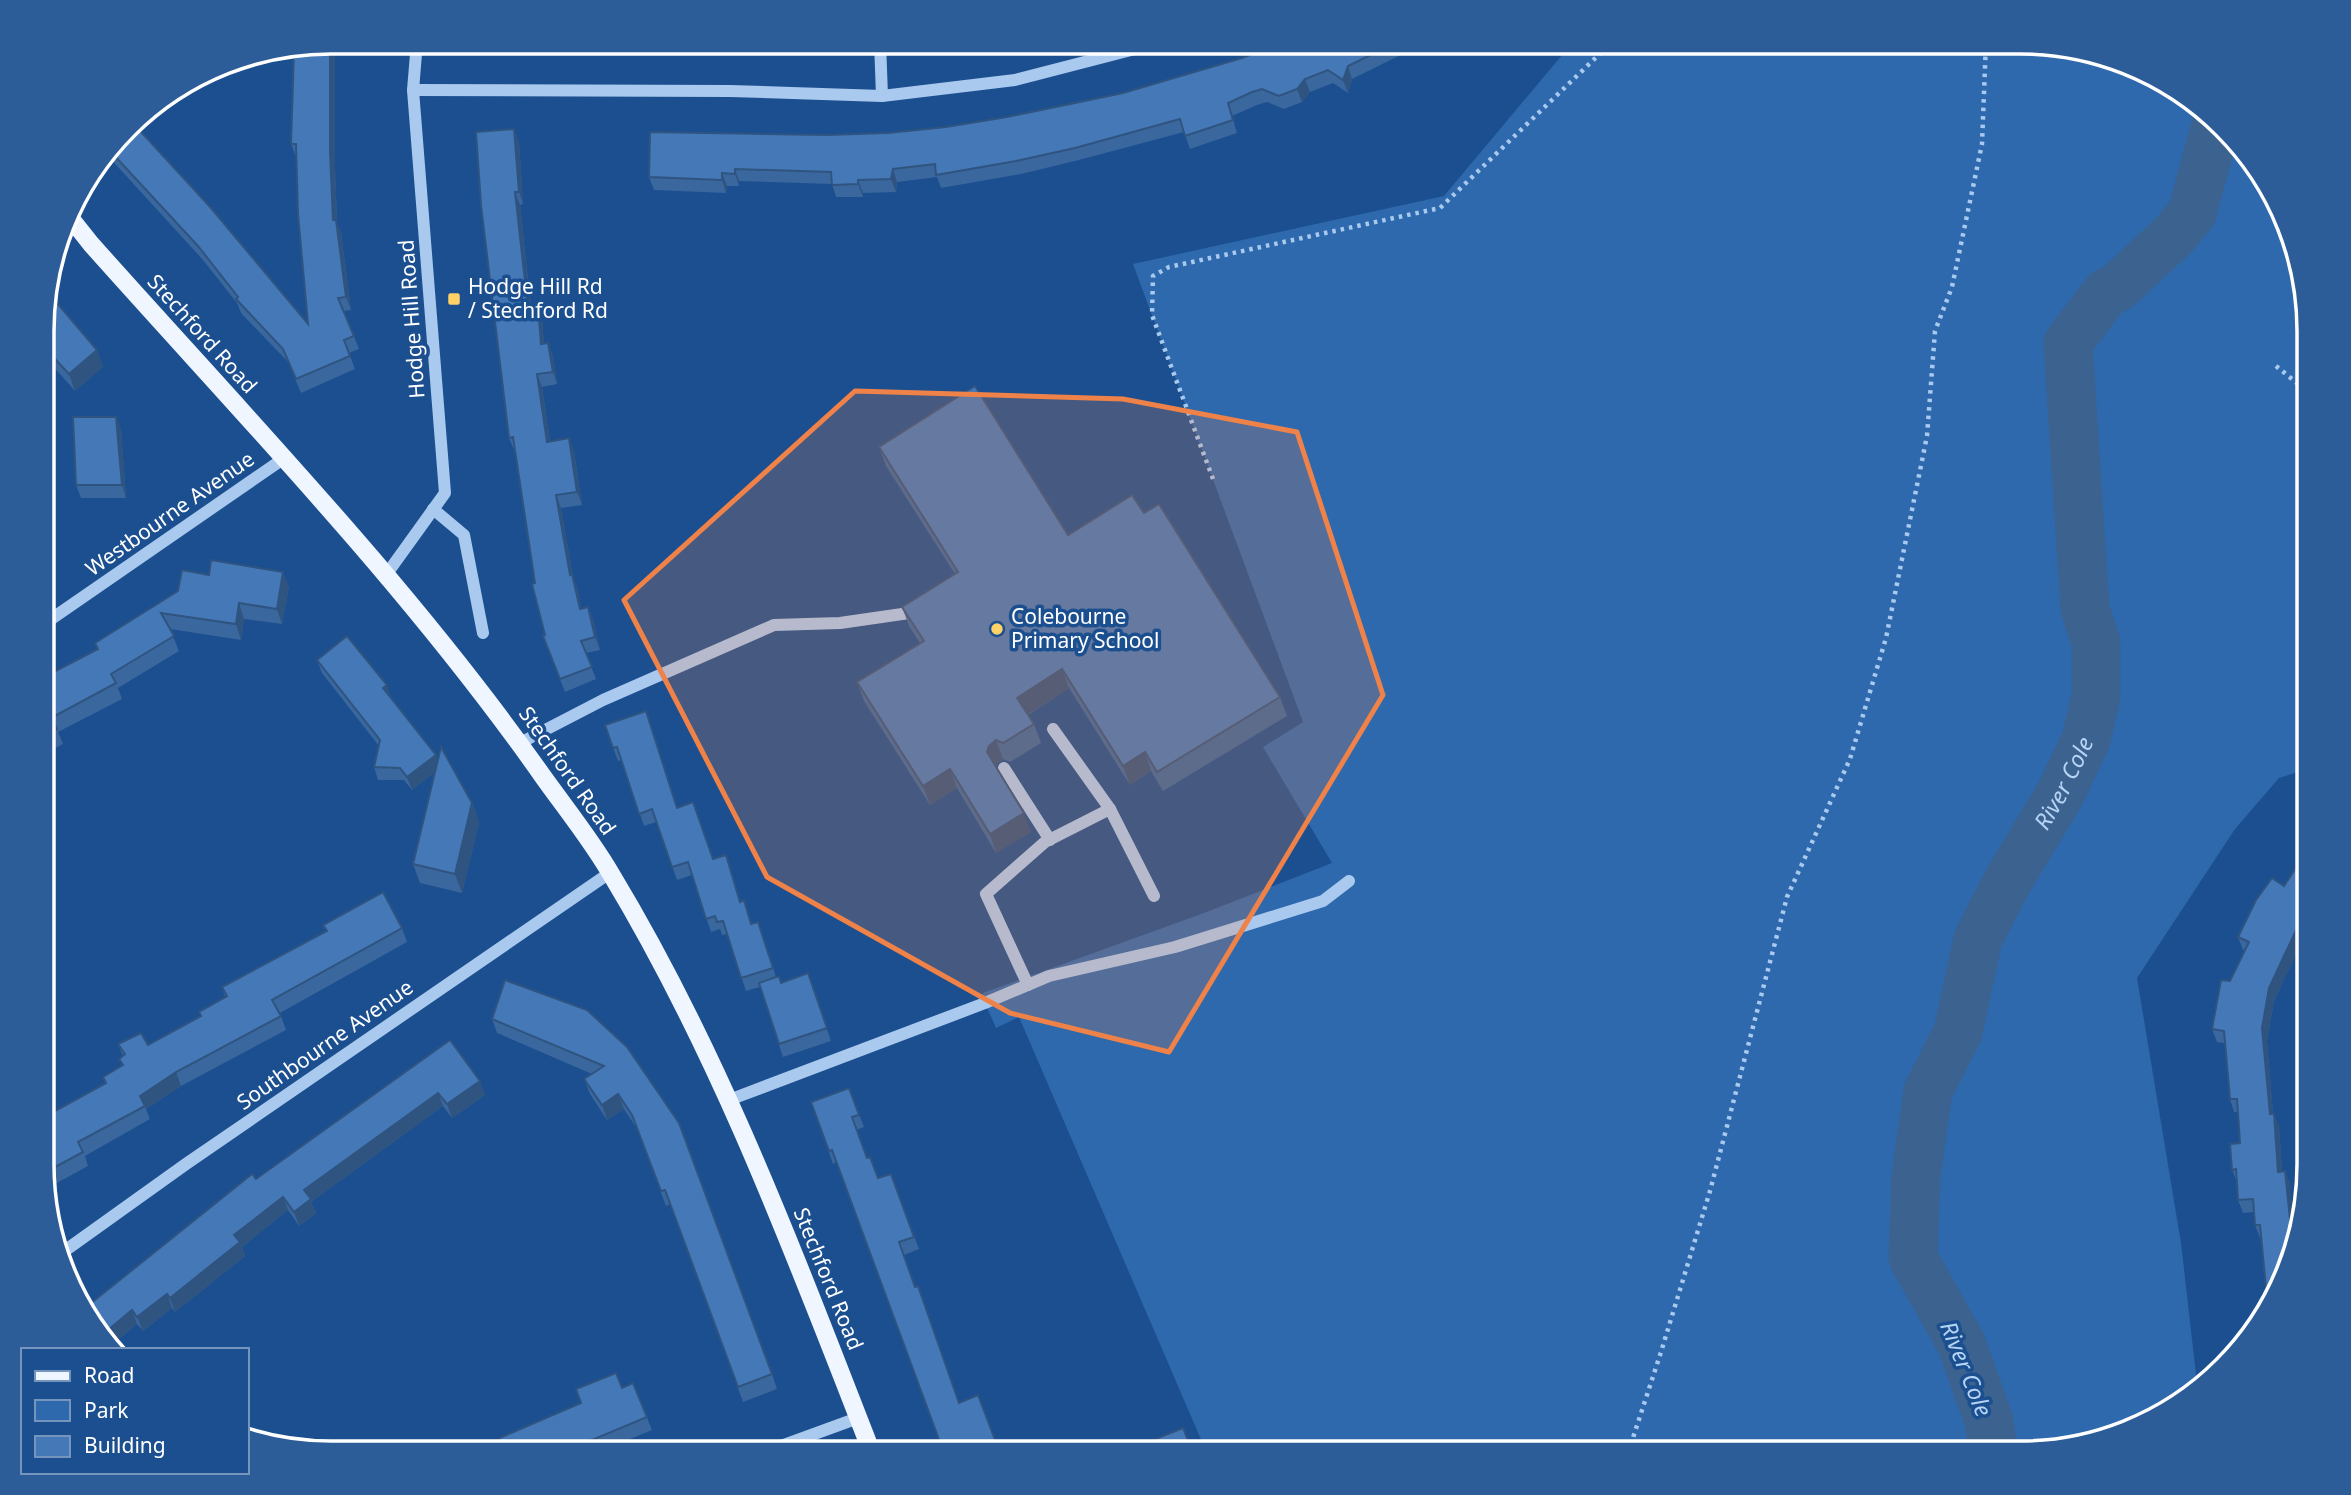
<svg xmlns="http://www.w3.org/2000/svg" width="2351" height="1495" font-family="'Noto Sans',sans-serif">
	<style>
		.green { fill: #2e69ad }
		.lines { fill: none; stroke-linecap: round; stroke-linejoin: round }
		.river { stroke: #3c6290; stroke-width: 49 }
		.path { stroke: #a9c9ee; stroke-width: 4.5; stroke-dasharray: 3.5 5; stroke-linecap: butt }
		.minor { stroke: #a9c9ee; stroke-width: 12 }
		.major { stroke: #f0f6ff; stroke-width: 18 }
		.wall { fill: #3a679d }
		.shaded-wall { fill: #305480 }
		.building { fill: #4478b7; stroke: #305480; stroke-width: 2 }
		.marked { fill: #ee8249; fill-opacity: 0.2; stroke: #ee8249; stroke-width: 5; stroke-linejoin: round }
		.poi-dot { fill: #ffd166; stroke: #1b4f8f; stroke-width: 2.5 }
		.labels { text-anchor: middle; stroke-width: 7; stroke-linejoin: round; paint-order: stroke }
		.poi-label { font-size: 21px; fill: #fff; stroke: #1b4f8f; text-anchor: start }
		.street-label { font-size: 21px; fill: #fff; stroke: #1b4f8f }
		.water-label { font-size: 23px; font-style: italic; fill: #b5d3f5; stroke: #1b4f8f }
		.rim { fill: none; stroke: #fff; stroke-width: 3.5 }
	</style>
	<rect width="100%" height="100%" fill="#1b4f8f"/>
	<path class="green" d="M 1573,42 L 2020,42 L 2095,52 L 2180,91 L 2270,187 L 2308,313 L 2308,769 L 2279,778 L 2235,829 L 2137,978 L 2181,1243 L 2197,1383 L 2164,1414 L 2038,1452 L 1206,1451 L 1019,1017 L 996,1028 L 985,1003 L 983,993 L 1204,913 L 1332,863 L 1263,747 L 1303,722 L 1133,264 L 1444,196 Z"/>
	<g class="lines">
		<path class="river" id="s1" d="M 1993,1452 L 1989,1421 L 1961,1343 L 1913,1258 L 1916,1176 L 1928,1091 L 1958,1032 L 1978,939 L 2006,884 L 2059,796 L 2086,740 L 2096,696 L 2096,643 L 2085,609 L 2068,343 L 2106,293 L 2118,287 L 2173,236 L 2192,213 L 2215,128"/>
		<g class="path">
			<path d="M 2276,366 L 2308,392"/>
			<path d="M 1213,479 L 1152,315 L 1153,276 L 1169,267 L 1440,208 L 1612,42"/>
			<path d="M 1628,1453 L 1661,1352 L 1710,1191 L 1787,897 L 1850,759 L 1886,638 L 1927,436 L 1935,331 L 1952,287 L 1982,144 L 1986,42"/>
		</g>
		<g class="minor">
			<path d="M 880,42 L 882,96"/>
			<path d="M 413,90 L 730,91 L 882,96 L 1015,80 L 1162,42"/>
			<path d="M 433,509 L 464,535 L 483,633"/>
			<path d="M 386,575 L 445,493 L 413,90 L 417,42"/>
			<path d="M 44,624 L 283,459"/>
			<path d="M 1053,729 L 1110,809"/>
			<path d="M 520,743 L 603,700 L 774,625 L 840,623 L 916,612"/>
			<path d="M 1004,768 L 1050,840"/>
			<path d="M 1028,985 L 986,894 L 1045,842 L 1110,809 L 1154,896"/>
			<path d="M 729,1100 L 985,1003 L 1049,976 L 1175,947 L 1323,901 L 1349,881"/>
			<path d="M 63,1252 L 186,1164 L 611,872"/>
			<path d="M 762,1453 L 858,1418"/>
		</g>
		<path class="major" d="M 68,215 L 91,244 C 246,418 410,587 544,778 C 567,810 592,841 611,874 C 721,1056 795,1256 872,1453"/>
	</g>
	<g class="wall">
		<path d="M 332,42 L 335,42 L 335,166 L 337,224 L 341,233 L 351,310 L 344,311 L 359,349 L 349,353 L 355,369 L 301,393 L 288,362 L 241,313 L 237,303 L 203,260 L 108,156 L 138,117 L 141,125 L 137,127 L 308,324 L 296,157 L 291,144 Z"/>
		<path d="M 636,42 L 759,42 L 759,44 Z"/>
		<path d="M 1284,42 L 1427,42 L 1352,79 L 1348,93 L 1333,83 L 1310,92 L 1302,102 L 1284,109 L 1267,102 L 1257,105 L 1232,116 L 1237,133 L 1190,149 L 1184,132 L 1079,160 L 1021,174 L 941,188 L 937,177 L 897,182 L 896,192 L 863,193 L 863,197 L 836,197 L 832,184 L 739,181 L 739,186 L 727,186 L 726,193 L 654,190 L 649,177 L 827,135 L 888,133 L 946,127 L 1007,117 L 1123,93 L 1242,58 Z"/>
		<path d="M 519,142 L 523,204 L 520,205 L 531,307 L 542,319 L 544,344 L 548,343 L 553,356 L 557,384 L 542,387 L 550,441 L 574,451 L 582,505 L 561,508 L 573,577 L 577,587 L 581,608 L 588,607 L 593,619 L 600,650 L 586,653 L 596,679 L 565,692 L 543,636 L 545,635 L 535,583 L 515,450 L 514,450 L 509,438 L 481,205 Z"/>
		<path d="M 44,294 L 97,350 L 103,367 L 75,391 L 44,356 Z"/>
		<path d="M 116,417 L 121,430 L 126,498 L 81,498 L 76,485 Z"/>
		<path d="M 879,447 L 1068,535 L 1144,513 L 1280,697 L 1287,716 L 1163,791 L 1151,771 L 1130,785 L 1069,688 L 1028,715 L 1034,724 L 1041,743 L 1010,762 L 1003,759 L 996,765 L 996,766 L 1031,832 L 996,853 L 957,788 L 930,805 L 864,701 L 857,682 L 920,643 L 909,626 L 902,607 L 955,574 L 886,466 Z"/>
		<path d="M 289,587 L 282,624 L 244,619 L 241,640 L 170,629 L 179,651 L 118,688 L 122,699 L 58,732 L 63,744 L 44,754 L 44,677 L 97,649 L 95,643 L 178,591 Z"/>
		<path d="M 317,660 L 391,698 L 436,755 L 438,760 L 472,803 L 479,822 L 462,893 L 420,883 L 413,864 L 435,772 L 412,790 L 404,780 L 378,780 L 374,767 L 379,746 L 322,673 Z"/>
		<path d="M 605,725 L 678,807 L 713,859 L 730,867 L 741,902 L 752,924 L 758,922 L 776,977 L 781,983 L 808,973 L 831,1041 L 783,1057 L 760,987 L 746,991 L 727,934 L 722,935 L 720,929 L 711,932 L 692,875 L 677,880 L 656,822 L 644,826 L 621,760 L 618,761 Z"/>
		<path d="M 2308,850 L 2308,930 L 2304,937 L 2274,1001 L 2267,1041 L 2273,1114 L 2279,1126 L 2282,1171 L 2285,1171 L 2290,1184 L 2261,1238 L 2260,1238 L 2255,1225 L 2254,1212 L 2243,1213 L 2238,1200 L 2237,1182 L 2232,1170 L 2240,1143 L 2238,1112 L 2234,1112 L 2230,1099 L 2225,1043 L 2217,1042 L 2212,1029 L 2230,981 L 2245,951 L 2243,950 L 2238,937 L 2284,886 Z"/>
		<path d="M 323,925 L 402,928 L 407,942 L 280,1013 L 286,1030 L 181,1086 L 146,1109 L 150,1119 L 85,1156 L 88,1166 L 44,1190 L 44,1117 L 105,1084 L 103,1077 L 122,1066 L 119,1059 L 123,1056 L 118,1044 L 148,1045 L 200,1016 L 225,997 L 222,987 L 326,931 Z"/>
		<path d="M 587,1010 L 772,1374 L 777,1389 L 743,1402 L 670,1204 L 666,1206 L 637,1129 L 624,1109 L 607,1120 L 590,1094 L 584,1079 L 592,1074 L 497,1033 L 492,1019 Z"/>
		<path d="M 450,1040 L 485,1095 L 452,1118 L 443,1106 L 311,1202 L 316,1213 L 299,1226 L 288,1210 L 242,1247 L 245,1256 L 175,1312 L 172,1308 L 143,1331 L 137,1324 L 112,1345 L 91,1324 L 256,1179 Z"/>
		<path d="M 849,1088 L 864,1127 L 856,1130 L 867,1158 L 878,1178 L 891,1174 L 919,1249 L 904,1255 L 944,1453 L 836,1162 L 833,1164 L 811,1102 Z"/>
		<path d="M 633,1383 L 652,1430 L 596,1453 L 476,1453 L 581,1403 L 576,1389 L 622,1388 Z"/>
	</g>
	<g class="shaded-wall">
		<path d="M 330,42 L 335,42 L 335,166 L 337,224 L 341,233 L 351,310 L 346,297 L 333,220 L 330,152 Z"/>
		<path d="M 1348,66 L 1352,79 L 1348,93 L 1343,80 Z"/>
		<path d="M 1305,79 L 1310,92 L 1302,102 L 1297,89 Z"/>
		<path d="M 138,117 L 141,125 L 132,131 L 131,126 Z"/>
		<path d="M 514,129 L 519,142 L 523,204 L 519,192 Z"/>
		<path d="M 735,169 L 739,181 L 739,186 L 735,174 Z"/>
		<path d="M 893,169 L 897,182 L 896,192 L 891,179 Z"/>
		<path d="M 722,173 L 727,186 L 726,193 L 722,180 Z"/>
		<path d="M 858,180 L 863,193 L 863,197 L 858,184 Z"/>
		<path d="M 515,192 L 520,205 L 532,320 L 528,308 Z"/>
		<path d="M 538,307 L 542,319 L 545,357 L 541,344 Z"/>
		<path d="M 548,343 L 553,356 L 557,384 L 553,372 Z"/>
		<path d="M 97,350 L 103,367 L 75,391 L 69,374 Z"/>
		<path d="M 537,374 L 542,387 L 552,454 L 547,442 Z"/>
		<path d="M 116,417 L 121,430 L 126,498 L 122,485 Z"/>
		<path d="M 569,438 L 574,451 L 582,505 L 577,492 Z"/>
		<path d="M 556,495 L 561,508 L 573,577 L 577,587 L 584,621 L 570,575 Z"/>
		<path d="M 283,572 L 289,587 L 282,624 L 277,609 Z"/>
		<path d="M 239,603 L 244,619 L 241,640 L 236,624 Z"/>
		<path d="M 588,607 L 593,619 L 600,650 L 595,637 Z"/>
		<path d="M 1062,669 L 1069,688 L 1024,717 L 1017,698 Z"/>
		<path d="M 387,685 L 391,698 L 383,688 Z"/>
		<path d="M 996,740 L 1003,759 L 996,765 L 994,771 L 987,752 L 989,746 Z"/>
		<path d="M 1145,752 L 1151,771 L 1130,785 L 1123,766 Z"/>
		<path d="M 436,755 L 441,768 L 412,790 L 407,777 Z"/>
		<path d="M 950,769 L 957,788 L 930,805 L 923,786 Z"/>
		<path d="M 472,803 L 479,822 L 462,893 L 455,874 Z"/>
		<path d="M 1024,813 L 1031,832 L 996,853 L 990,834 Z"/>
		<path d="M 2308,911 L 2308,930 L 2304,937 L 2274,1001 L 2267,1041 L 2274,1127 L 2270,1114 L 2262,1028 L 2269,988 L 2299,924 Z"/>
		<path d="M 176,1072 L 181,1086 L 146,1109 L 140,1096 Z"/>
		<path d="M 480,1081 L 485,1095 L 452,1118 L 447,1104 Z"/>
		<path d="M 438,1093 L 443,1106 L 311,1202 L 316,1213 L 299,1226 L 294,1212 L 304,1190 Z"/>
		<path d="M 618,1094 L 624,1109 L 607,1120 L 602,1105 Z"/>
		<path d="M 2274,1114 L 2279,1126 L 2283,1184 L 2278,1172 Z"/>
		<path d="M 2285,1171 L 2290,1184 L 2295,1241 L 2291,1229 Z"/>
		<path d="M 283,1197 L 288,1210 L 242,1247 L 245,1256 L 175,1312 L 170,1298 L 234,1235 Z"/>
		<path d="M 167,1294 L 172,1308 L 143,1331 L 137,1317 Z"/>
		<path d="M 132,1310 L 137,1324 L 112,1345 L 102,1335 Z"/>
	</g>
	<g class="building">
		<path d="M 330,42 L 330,152 L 333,220 L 336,220 L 346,297 L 338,298 L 354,336 L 344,340 L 350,356 L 296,379 L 283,349 L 236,299 L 238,297 L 198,246 L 111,152 L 133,123 L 211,208 L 308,324 L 298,214 L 296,144 L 291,144 L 294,50 Z"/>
		<path d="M 1284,42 L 1397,42 L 1348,66 L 1343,80 L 1328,70 L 1305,79 L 1297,89 L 1279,96 L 1262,89 L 1252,92 L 1228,103 L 1233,120 L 1185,136 L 1180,119 L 1075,148 L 1016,161 L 936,175 L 935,164 L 893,169 L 891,179 L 858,180 L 858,184 L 832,185 L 831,172 L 735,169 L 735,174 L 722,173 L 722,180 L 649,177 L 650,132 L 827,135 L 888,133 L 946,127 L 1007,117 L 1123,93 L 1242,58 Z"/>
		<path d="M 514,129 L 519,192 L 515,192 L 528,308 L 538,307 L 541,344 L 548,343 L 553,372 L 537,374 L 547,442 L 569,438 L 577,492 L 556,495 L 570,575 L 572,574 L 580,609 L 588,607 L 595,637 L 581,641 L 592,667 L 560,679 L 543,636 L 545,635 L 532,584 L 535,583 L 513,437 L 509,438 L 481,205 L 476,132 Z"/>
		<path d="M 46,290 L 97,350 L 69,374 L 44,347 L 44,294 Z"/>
		<path d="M 975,386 L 1068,535 L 1132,495 L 1144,513 L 1159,504 L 1280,697 L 1157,772 L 1145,752 L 1123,766 L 1062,669 L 1017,698 L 1034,724 L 1003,743 L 996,740 L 989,746 L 987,752 L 1024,813 L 990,834 L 950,769 L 923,786 L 857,682 L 924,641 L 902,607 L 958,572 L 879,447 Z"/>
		<path d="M 73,417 L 116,417 L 122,485 L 76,485 Z"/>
		<path d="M 211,560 L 283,572 L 277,609 L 239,603 L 236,624 L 161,613 L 174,636 L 111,674 L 116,683 L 51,718 L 57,729 L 44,735 L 44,677 L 98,649 L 95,643 L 178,591 L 182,570 L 209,575 Z"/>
		<path d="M 347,636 L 387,685 L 383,688 L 436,755 L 407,777 L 400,768 L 374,767 L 380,740 L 317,660 Z"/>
		<path d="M 646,711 L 677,808 L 693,802 L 713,859 L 726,855 L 740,902 L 744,900 L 751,924 L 758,922 L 773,968 L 741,978 L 723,921 L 717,922 L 715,916 L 706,919 L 688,862 L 672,867 L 652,809 L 639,814 L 617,747 L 613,748 L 605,725 Z"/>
		<path d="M 441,747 L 472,803 L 455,874 L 413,864 Z"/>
		<path d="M 2308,850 L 2308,911 L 2299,924 L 2269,988 L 2262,1028 L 2270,1114 L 2274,1114 L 2278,1172 L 2285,1171 L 2291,1229 L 2299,1228 L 2294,1256 L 2268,1309 L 2260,1225 L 2255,1225 L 2253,1199 L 2238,1200 L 2236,1169 L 2232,1170 L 2230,1144 L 2240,1143 L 2237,1099 L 2230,1099 L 2224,1031 L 2212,1029 L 2221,980 L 2230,981 L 2249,942 L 2238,937 L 2256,900 L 2272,878 L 2284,886 Z"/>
		<path d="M 383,892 L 402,928 L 272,1000 L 281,1016 L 176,1072 L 140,1096 L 145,1106 L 78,1142 L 83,1152 L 44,1173 L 44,1117 L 106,1083 L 103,1077 L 123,1065 L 119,1059 L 125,1054 L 118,1044 L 141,1033 L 148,1045 L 201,1016 L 199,1012 L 227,996 L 222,987 L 327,931 L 323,925 Z"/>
		<path d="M 808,973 L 827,1028 L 779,1044 L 759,983 L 779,976 L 781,983 Z"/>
		<path d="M 505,980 L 587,1010 L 627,1047 L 679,1123 L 772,1374 L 738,1387 L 665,1190 L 661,1191 L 632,1115 L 618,1094 L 602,1105 L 584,1079 L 604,1066 L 492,1019 Z"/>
		<path d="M 450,1040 L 480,1081 L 447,1104 L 438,1093 L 304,1190 L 311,1199 L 294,1212 L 283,1197 L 234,1235 L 240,1242 L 170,1298 L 167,1294 L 137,1317 L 132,1310 L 102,1335 L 91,1324 L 85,1308 L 252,1174 L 256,1179 Z"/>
		<path d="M 849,1088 L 859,1115 L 852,1117 L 867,1158 L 870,1157 L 878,1178 L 891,1174 L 914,1237 L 899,1242 L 915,1287 L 918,1286 L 959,1403 L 978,1395 L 1000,1453 L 944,1453 L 832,1150 L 829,1151 L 811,1102 Z"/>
		<path d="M 2260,1309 L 2268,1309 L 2262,1322 Z"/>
		<path d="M 616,1373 L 622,1388 L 633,1383 L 647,1417 L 561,1453 L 476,1453 L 502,1437 L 581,1403 L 576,1389 Z"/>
		<path d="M 1183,1428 L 1193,1453 L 1158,1453 L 1153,1440 Z"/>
	</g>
	<path class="marked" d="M 855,391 L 1123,399 L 1297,432 L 1383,695 L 1169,1052 L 1010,1013 L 767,877 L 624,600 Z"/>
	<g class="poi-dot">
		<rect x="447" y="292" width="14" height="14" rx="3.5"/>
		<circle cx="997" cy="629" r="7"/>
	</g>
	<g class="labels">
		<g class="poi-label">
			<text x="468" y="294">Hodge Hill Rd<tspan x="468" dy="24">/ Stechford Rd</tspan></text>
			<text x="1011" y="624">Colebourne<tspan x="1011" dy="24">Primary School</tspan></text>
		</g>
		<g class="street-label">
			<text transform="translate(412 319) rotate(-94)" y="7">Hodge Hill Road</text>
			<text transform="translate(202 334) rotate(48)" y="7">Stechford Road</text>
			<text transform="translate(170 514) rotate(-35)" y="7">Westbourne Avenue</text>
			<text transform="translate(567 771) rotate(55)" y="7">Stechford Road</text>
			<text transform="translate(325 1045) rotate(-35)" y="7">Southbourne Avenue</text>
			<text transform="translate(828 1279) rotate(68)" y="7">Stechford Road</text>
		</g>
		<g class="water-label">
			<text dy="8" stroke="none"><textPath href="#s1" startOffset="719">River Cole</textPath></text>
			<text transform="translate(1966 1369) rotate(68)" y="8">River Cole</text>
		</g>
	</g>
	<path d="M0 0H2351V1495H0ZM331 54H2020A277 277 0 0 1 2297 331V1164A277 277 0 0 1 2020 1441H331A277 277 0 0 1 54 1164V331A277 277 0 0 1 331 54Z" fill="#2d5d98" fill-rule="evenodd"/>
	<path class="rim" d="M331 54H2020A277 277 0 0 1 2297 331V1164A277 277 0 0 1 2020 1441H331A277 277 0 0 1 54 1164V331A277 277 0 0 1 331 54Z"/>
	<rect x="21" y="1348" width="228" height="126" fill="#1b4f8f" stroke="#7695bc" stroke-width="2"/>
	<rect x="35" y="1371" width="35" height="10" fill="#f0f6ff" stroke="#7695bc" stroke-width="2"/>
	<text x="84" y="1383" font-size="21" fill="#ffffff">Road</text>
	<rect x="35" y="1400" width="35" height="21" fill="#2e69ad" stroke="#7695bc" stroke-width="2"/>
	<text x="84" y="1418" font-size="21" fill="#ffffff">Park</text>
	<rect x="35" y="1436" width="35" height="21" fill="#4478b7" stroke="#7695bc" stroke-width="2"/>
	<text x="84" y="1453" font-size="21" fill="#ffffff">Building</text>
</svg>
